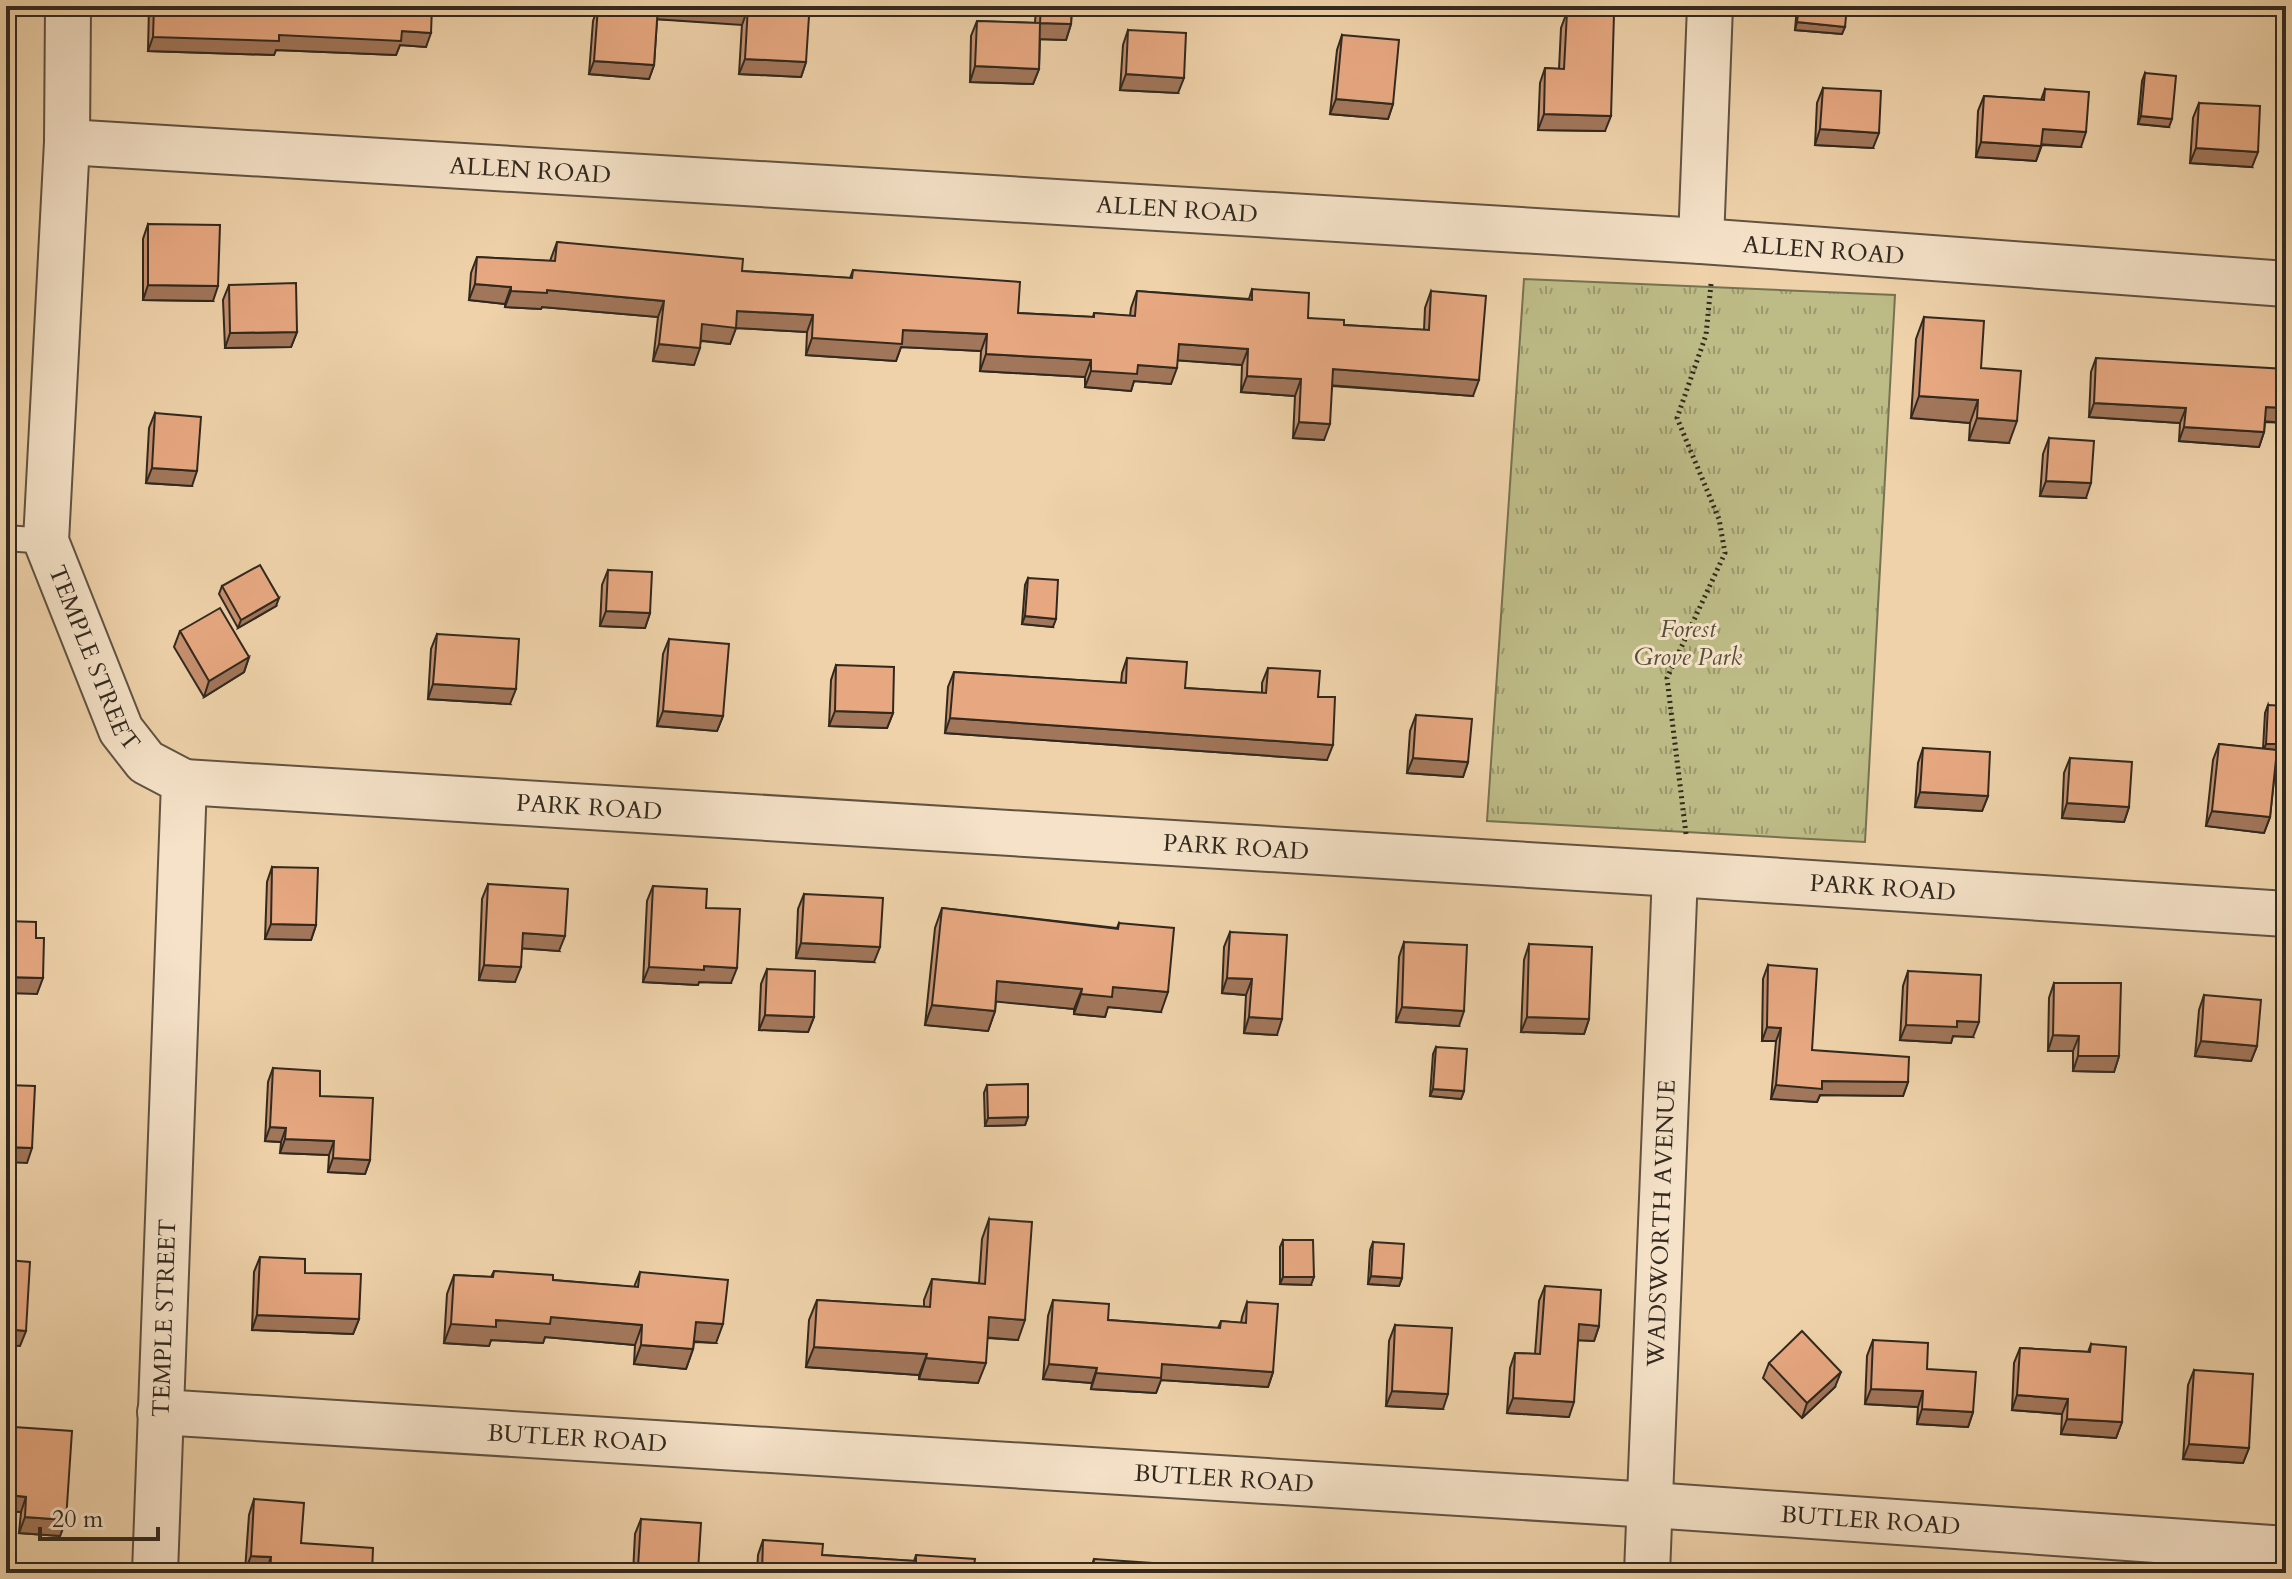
<svg xmlns="http://www.w3.org/2000/svg" width="2292" height="1579" font-family="Cardo,serif">
	<style>
		.park { fill: url(#park-tufts); stroke: #777252; stroke-width: 2 }
		.lines { fill: none; stroke-linecap: round; stroke-linejoin: round }
		.lane-casing { stroke: #605342; stroke-width: 28 }
		.street-casing { stroke: #605342; stroke-width: 48 }
		.path { stroke: #31291f; stroke-width: 5; stroke-dasharray: 2 4; stroke-linecap: butt }
		.lane { stroke: #f5e2c8; stroke-width: 24 }
		.street { stroke: #f5e2c8; stroke-width: 44 }
		.wall { fill: #c7906f; stroke: #31291f; stroke-width: 2 }
		.shaded-wall { fill: #a2765a; stroke: #31291f; stroke-width: 2 }
		.building { fill: #e7a881; stroke: #31291f; stroke-width: 2 }
		.labels { text-anchor: middle; stroke-width: 6; stroke-linejoin: round; paint-order: stroke }
		.street-label { font-size: 24px; fill: #31291f; stroke: #f5e2c8 }
		.park-label { font-size: 24px; font-style: italic; fill: #544e39; stroke: #f5e2c8 }
	</style>
	<defs>
		<pattern id="park-tufts" width="24" height="20" patternUnits="userSpaceOnUse" patternTransform="scale(2)"><rect width="24" height="20" fill="#bdbb86"/><path d="M3 7l-1-3M5 7V3M7 7l1-3M15 17l-1-3M17 17v-4M19 17l1-3" fill="none" stroke="#9a986d"/></pattern>
	</defs>
	<rect width="100%" height="100%" fill="#efd2aa"/>
	<filter id="stains"><feTurbulence type="fractalNoise" baseFrequency=".0025" numOctaves="4"/><feColorMatrix values="0 0 0 0 .2 0 0 0 0 .09 0 0 0 0 .02 0 0 0 .5 -.17"/></filter>
	<radialGradient id="worn" r=".72"><stop offset=".6" stop-color="#630" stop-opacity="0"/><stop offset="1" stop-color="#630" stop-opacity=".3"/></radialGradient>
	<path class="park" d="M 1524,279 L 1895,295 L 1865,842 L 1487,821 Z"/>
	<g class="lines">
		<g class="lane-casing">
			<path id="lane" d="M 6,538 L 46,541"/>
		</g>
		<g class="street-casing">
			<g id="street">
				<path id="s1" d="M 68,6 L 67,142 L 46,541 L 121,730 L 146,762 L 184,782 L 155,1573"/>
				<path id="s2" d="M 67,142 L 1701,241 L 2286,284"/>
				<path d="M 1701,241 L 1710,6"/>
				<path id="s3" d="M 184,782 L 1691,875 L 2286,914"/>
				<path id="s4" d="M 160,1412 L 1651,1505 L 2286,1549"/>
				<path id="s5" d="M 1647,1573 L 1675,874"/>
			</g>
		</g>
		<path class="path" d="M 1686,834 L 1667,678 L 1725,553 L 1719,519 L 1677,418 L 1706,335 L 1711,284"/>
		<use href="#lane" class="lane"/>
		<use href="#street" class="street"/>
	</g>
	<g class="wall">
		<path d="M 149,6 L 432,6 L 426,47 L 400,45 L 396,55 L 276,50 L 274,55 L 148,51 Z"/>
		<path d="M 624,6 L 778,6 L 778,14 L 806,62 L 801,77 L 739,74 L 742,24 L 657,19 L 654,65 L 649,79 L 589,74 L 593,21 L 598,7 L 624,9 Z"/>
		<path d="M 1036,6 L 1072,6 L 1071,24 L 1066,40 L 1040,39 L 1039,69 L 1033,84 L 970,82 L 971,36 L 977,21 L 1035,23 Z"/>
		<path d="M 1797,6 L 1847,6 L 1842,34 L 1795,30 Z"/>
		<path d="M 1567,12 L 1605,131 L 1538,130 L 1540,83 L 1545,68 L 1559,69 L 1561,28 Z"/>
		<path d="M 1128,30 L 1178,93 L 1120,90 L 1123,45 Z"/>
		<path d="M 1342,35 L 1393,104 L 1388,119 L 1330,114 L 1337,50 Z"/>
		<path d="M 2145,73 L 2169,127 L 2138,124 L 2142,81 Z"/>
		<path d="M 1823,88 L 1873,148 L 1815,145 L 1817,103 Z"/>
		<path d="M 2045,89 L 2081,147 L 2042,145 L 2036,161 L 1976,157 L 1978,111 L 1984,96 L 2041,100 Z"/>
		<path d="M 2199,103 L 2252,167 L 2190,163 L 2193,118 Z"/>
		<path d="M 148,224 L 213,301 L 143,300 L 143,239 Z"/>
		<path d="M 557,242 L 742,271 L 850,278 L 853,270 L 1018,313 L 1093,317 L 1094,313 L 1130,316 L 1131,308 L 1137,291 L 1249,299 L 1252,289 L 1308,318 L 1344,325 L 1424,330 L 1425,308 L 1431,291 L 1473,396 L 1332,386 L 1324,440 L 1293,438 L 1295,396 L 1241,392 L 1242,365 L 1177,360 L 1171,384 L 1134,381 L 1131,391 L 1085,387 L 1085,377 L 980,371 L 981,351 L 901,347 L 896,361 L 806,355 L 807,332 L 736,328 L 730,344 L 701,341 L 694,365 L 653,361 L 658,317 L 542,307 L 541,309 L 505,307 L 505,304 L 469,300 L 471,273 L 477,257 L 550,261 Z"/>
		<path d="M 229,285 L 297,332 L 291,347 L 225,348 L 223,300 Z"/>
		<path d="M 1924,317 L 1981,368 L 2009,443 L 1969,440 L 1970,423 L 1911,418 L 1916,339 Z"/>
		<path d="M 2096,358 L 2286,423 L 2265,422 L 2264,432 L 2259,447 L 2179,441 L 2180,423 L 2089,417 L 2091,372 Z"/>
		<path d="M 155,413 L 192,486 L 146,483 L 149,428 Z"/>
		<path d="M 2049,438 L 2086,498 L 2040,496 L 2043,454 Z"/>
		<path d="M 608,570 L 650,613 L 645,628 L 600,626 L 602,585 Z"/>
		<path d="M 1028,578 L 1053,627 L 1022,624 L 1025,585 Z"/>
		<path d="M 222,586 L 276,606 L 238,628 L 219,594 Z"/>
		<path d="M 180,631 L 249,657 L 244,672 L 204,697 L 174,647 Z"/>
		<path d="M 437,634 L 510,704 L 428,699 L 431,649 Z"/>
		<path d="M 669,639 L 723,716 L 717,731 L 657,726 L 663,654 Z"/>
		<path d="M 1127,658 L 1185,688 L 1262,693 L 1262,683 L 1268,668 L 1318,697 L 1327,760 L 945,733 L 948,687 L 954,672 L 1121,683 L 1122,673 Z"/>
		<path d="M 836,665 L 893,713 L 887,728 L 829,726 L 831,680 Z"/>
		<path d="M 2268,705 L 2277,752 L 2270,817 L 2264,833 L 2206,826 L 2213,760 L 2219,744 L 2263,749 L 2265,713 Z"/>
		<path d="M 1416,715 L 1468,762 L 1463,777 L 1407,773 L 1410,731 Z"/>
		<path d="M 1923,748 L 1988,796 L 1982,811 L 1915,807 L 1918,763 Z"/>
		<path d="M 2070,758 L 2129,807 L 2124,822 L 2062,818 L 2064,773 Z"/>
		<path d="M 272,867 L 316,925 L 311,940 L 265,939 L 267,882 Z"/>
		<path d="M 488,884 L 559,951 L 522,948 L 515,982 L 479,980 L 482,899 Z"/>
		<path d="M 653,886 L 706,908 L 731,983 L 699,982 L 698,985 L 643,982 L 647,901 Z"/>
		<path d="M 804,894 L 874,962 L 796,958 L 798,909 Z"/>
		<path d="M 942,908 L 1117,928 L 1119,923 L 1161,1012 L 1108,1007 L 1105,1017 L 1074,1014 L 1074,1009 L 996,1001 L 995,1011 L 988,1031 L 925,1025 L 935,928 Z"/>
		<path d="M 1230,932 L 1277,1035 L 1244,1033 L 1246,995 L 1222,993 L 1224,947 Z"/>
		<path d="M 1404,942 L 1459,1026 L 1396,1022 L 1399,957 Z"/>
		<path d="M 1529,944 L 1589,1019 L 1584,1034 L 1521,1032 L 1524,960 Z"/>
		<path d="M 1768,965 L 1812,1050 L 1908,1082 L 1903,1096 L 1820,1095 L 1817,1102 L 1771,1099 L 1776,1041 L 1762,1041 L 1763,979 Z"/>
		<path d="M 767,969 L 814,1017 L 808,1032 L 759,1030 L 761,984 Z"/>
		<path d="M 1908,971 L 1973,1037 L 1953,1036 L 1951,1043 L 1900,1040 L 1903,986 Z"/>
		<path d="M 2054,983 L 2119,1056 L 2114,1072 L 2073,1071 L 2073,1051 L 2048,1051 L 2049,998 Z"/>
		<path d="M 2204,995 L 2257,1046 L 2251,1061 L 2195,1056 L 2199,1010 Z"/>
		<path d="M 1436,1047 L 1464,1091 L 1461,1099 L 1430,1096 L 1433,1054 Z"/>
		<path d="M 273,1068 L 320,1096 L 370,1160 L 365,1174 L 328,1172 L 329,1155 L 280,1153 L 281,1142 L 265,1141 L 268,1082 Z"/>
		<path d="M 987,1085 L 1028,1117 L 1025,1125 L 985,1126 L 984,1093 Z"/>
		<path d="M 989,1219 L 1018,1340 L 987,1338 L 978,1383 L 919,1379 L 919,1375 L 806,1367 L 809,1320 L 817,1300 L 924,1307 L 924,1300 L 932,1279 L 979,1283 L 982,1239 Z"/>
		<path d="M 1283,1240 L 1311,1285 L 1280,1284 L 1280,1247 Z"/>
		<path d="M 1373,1242 L 1402,1278 L 1399,1286 L 1368,1284 L 1370,1250 Z"/>
		<path d="M 260,1257 L 305,1273 L 359,1319 L 353,1334 L 252,1330 L 254,1272 Z"/>
		<path d="M 494,1271 L 553,1280 L 634,1287 L 640,1272 L 716,1343 L 694,1342 L 693,1349 L 686,1369 L 634,1364 L 635,1345 L 545,1337 L 543,1343 L 491,1340 L 489,1346 L 444,1343 L 447,1294 L 454,1275 L 491,1277 Z"/>
		<path d="M 1545,1286 L 1599,1326 L 1594,1341 L 1578,1340 L 1569,1417 L 1507,1413 L 1510,1368 L 1515,1353 L 1535,1354 L 1539,1301 Z"/>
		<path d="M 1053,1300 L 1108,1320 L 1218,1328 L 1221,1321 L 1241,1323 L 1242,1317 L 1247,1302 L 1273,1372 L 1268,1387 L 1161,1380 L 1156,1393 L 1091,1389 L 1092,1383 L 1043,1379 L 1048,1316 Z"/>
		<path d="M 1395,1325 L 1443,1409 L 1386,1406 L 1389,1341 Z"/>
		<path d="M 1873,1340 L 1927,1369 L 1973,1412 L 1968,1427 L 1917,1424 L 1918,1407 L 1865,1404 L 1867,1356 Z"/>
		<path d="M 2091,1344 L 2122,1422 L 2116,1438 L 2061,1434 L 2062,1414 L 2012,1410 L 2014,1363 L 2020,1348 L 2088,1352 Z"/>
		<path d="M 1769,1363 L 1835,1387 L 1802,1418 L 1763,1378 Z"/>
		<path d="M 2194,1370 L 2249,1448 L 2243,1463 L 2183,1459 L 2188,1385 Z"/>
		<path d="M 14,1427 L 66,1520 L 60,1536 L 19,1533 L 21,1512 L 6,1511 L 6,1479 L 9,1442 Z"/>
		<path d="M 254,1499 L 301,1543 L 372,1573 L 266,1573 L 245,1571 L 249,1515 Z"/>
		<path d="M 641,1519 L 697,1573 L 633,1573 L 635,1534 Z"/>
		<path d="M 763,1540 L 822,1555 L 914,1561 L 916,1555 L 1027,1573 L 757,1573 L 758,1555 Z"/>
		<path d="M 1094,1559 L 1151,1573 L 1089,1573 Z"/>
	</g>
	<g class="shaded-wall">
		<path d="M 658,6 L 673,6 L 747,11 L 742,25 L 654,19 Z"/>
		<path d="M 1797,22 L 1845,27 L 1842,34 L 1795,30 Z"/>
		<path d="M 1040,23 L 1071,24 L 1066,40 L 1035,39 Z"/>
		<path d="M 402,31 L 431,33 L 426,47 L 400,45 L 396,55 L 276,50 L 274,55 L 148,51 L 153,37 L 279,35 Z"/>
		<path d="M 745,59 L 806,62 L 801,77 L 739,74 Z"/>
		<path d="M 594,61 L 654,65 L 649,79 L 589,74 Z"/>
		<path d="M 975,66 L 1039,69 L 1033,84 L 970,82 Z"/>
		<path d="M 1126,74 L 1184,78 L 1178,93 L 1120,90 Z"/>
		<path d="M 1336,99 L 1393,104 L 1388,119 L 1330,114 Z"/>
		<path d="M 1544,114 L 1611,116 L 1605,131 L 1538,130 Z"/>
		<path d="M 2141,116 L 2172,119 L 2169,127 L 2138,124 Z"/>
		<path d="M 1820,129 L 1879,133 L 1873,148 L 1815,145 Z"/>
		<path d="M 2043,129 L 2086,132 L 2081,147 L 2037,144 Z"/>
		<path d="M 1981,142 L 2041,146 L 2036,161 L 1976,157 Z"/>
		<path d="M 2196,148 L 2258,152 L 2252,167 L 2190,163 Z"/>
		<path d="M 475,284 L 511,287 L 505,304 L 469,300 Z"/>
		<path d="M 148,285 L 218,286 L 213,301 L 143,300 Z"/>
		<path d="M 547,290 L 664,301 L 658,317 L 542,307 L 541,309 L 505,307 L 511,291 Z"/>
		<path d="M 737,311 L 813,315 L 807,332 L 736,328 L 730,344 L 696,340 L 702,324 Z"/>
		<path d="M 903,330 L 987,334 L 981,351 L 901,347 L 896,361 L 806,355 L 812,338 Z"/>
		<path d="M 297,332 L 291,347 L 225,348 L 230,333 Z"/>
		<path d="M 659,344 L 700,348 L 694,365 L 653,361 Z"/>
		<path d="M 1179,344 L 1248,349 L 1242,365 L 1173,360 Z"/>
		<path d="M 986,354 L 1091,360 L 1085,377 L 980,371 Z"/>
		<path d="M 1138,365 L 1177,368 L 1171,384 L 1134,381 L 1131,391 L 1085,387 L 1091,371 Z"/>
		<path d="M 1333,369 L 1479,380 L 1473,396 L 1327,385 Z"/>
		<path d="M 1247,376 L 1301,379 L 1295,396 L 1241,392 Z"/>
		<path d="M 1919,396 L 1978,400 L 1970,423 L 1911,418 Z"/>
		<path d="M 2094,403 L 2186,408 L 2180,423 L 2089,417 Z"/>
		<path d="M 2266,407 L 2286,408 L 2286,423 L 2261,421 Z"/>
		<path d="M 1977,418 L 2017,421 L 2009,443 L 1969,440 Z"/>
		<path d="M 1299,422 L 1330,424 L 1324,440 L 1293,438 Z"/>
		<path d="M 2184,427 L 2264,432 L 2259,447 L 2179,441 Z"/>
		<path d="M 152,468 L 197,471 L 192,486 L 146,483 Z"/>
		<path d="M 2046,481 L 2091,483 L 2086,498 L 2040,496 Z"/>
		<path d="M 279,598 L 276,606 L 238,628 L 241,620 Z"/>
		<path d="M 606,611 L 650,613 L 645,628 L 600,626 Z"/>
		<path d="M 1025,616 L 1056,619 L 1053,627 L 1022,624 Z"/>
		<path d="M 249,657 L 244,672 L 204,697 L 209,681 Z"/>
		<path d="M 433,684 L 516,689 L 510,704 L 428,699 Z"/>
		<path d="M 663,711 L 723,716 L 717,731 L 657,726 Z"/>
		<path d="M 835,711 L 893,713 L 887,728 L 829,726 Z"/>
		<path d="M 950,718 L 1333,745 L 1327,760 L 945,733 Z"/>
		<path d="M 2266,744 L 2286,744 L 2286,752 L 2263,751 Z"/>
		<path d="M 1413,758 L 1468,762 L 1463,777 L 1407,773 Z"/>
		<path d="M 1920,792 L 1988,796 L 1982,811 L 1915,807 Z"/>
		<path d="M 2067,803 L 2129,807 L 2124,822 L 2062,818 Z"/>
		<path d="M 2212,811 L 2270,817 L 2264,833 L 2206,826 Z"/>
		<path d="M 271,924 L 316,925 L 311,940 L 265,939 Z"/>
		<path d="M 523,933 L 565,936 L 559,951 L 517,948 Z"/>
		<path d="M 801,943 L 880,947 L 874,962 L 796,958 Z"/>
		<path d="M 484,965 L 521,967 L 515,982 L 479,980 Z"/>
		<path d="M 704,966 L 737,968 L 731,983 L 699,982 L 698,985 L 643,982 L 649,967 Z"/>
		<path d="M 6,977 L 43,978 L 37,994 L 6,993 Z"/>
		<path d="M 1227,978 L 1252,979 L 1246,995 L 1222,993 Z"/>
		<path d="M 997,981 L 1082,989 L 1074,1009 L 990,1001 Z"/>
		<path d="M 1113,987 L 1168,992 L 1161,1012 L 1108,1007 L 1105,1017 L 1074,1014 L 1081,994 Z"/>
		<path d="M 932,1005 L 995,1011 L 988,1031 L 925,1025 Z"/>
		<path d="M 1402,1007 L 1464,1011 L 1459,1026 L 1396,1022 Z"/>
		<path d="M 765,1015 L 814,1017 L 808,1032 L 759,1030 Z"/>
		<path d="M 1249,1017 L 1282,1019 L 1277,1035 L 1244,1033 Z"/>
		<path d="M 1527,1017 L 1589,1019 L 1584,1034 L 1521,1032 Z"/>
		<path d="M 1957,1021 L 1979,1022 L 1973,1037 L 1953,1036 L 1951,1043 L 1900,1040 L 1906,1025 Z"/>
		<path d="M 1767,1027 L 1781,1028 L 1776,1041 L 1762,1041 Z"/>
		<path d="M 2053,1035 L 2079,1036 L 2073,1051 L 2048,1051 Z"/>
		<path d="M 2201,1041 L 2257,1046 L 2251,1061 L 2195,1056 Z"/>
		<path d="M 2078,1056 L 2119,1056 L 2114,1072 L 2073,1071 Z"/>
		<path d="M 1822,1081 L 1908,1082 L 1903,1096 L 1820,1095 L 1817,1102 L 1771,1099 L 1776,1085 Z"/>
		<path d="M 1433,1089 L 1464,1091 L 1461,1099 L 1430,1096 Z"/>
		<path d="M 1028,1117 L 1025,1125 L 985,1126 L 988,1118 Z"/>
		<path d="M 270,1127 L 286,1128 L 281,1142 L 265,1141 Z"/>
		<path d="M 285,1139 L 334,1141 L 329,1155 L 280,1153 Z"/>
		<path d="M 6,1147 L 32,1148 L 27,1163 L 6,1162 Z"/>
		<path d="M 333,1158 L 370,1160 L 365,1174 L 328,1172 Z"/>
		<path d="M 1371,1276 L 1402,1278 L 1399,1286 L 1368,1284 Z"/>
		<path d="M 1283,1277 L 1314,1277 L 1311,1285 L 1280,1284 Z"/>
		<path d="M 257,1315 L 359,1319 L 353,1334 L 252,1330 Z"/>
		<path d="M 551,1317 L 642,1325 L 635,1345 L 545,1337 L 543,1343 L 491,1340 L 489,1346 L 444,1343 L 451,1324 Z"/>
		<path d="M 989,1317 L 1025,1320 L 1018,1340 L 981,1337 Z"/>
		<path d="M 696,1322 L 723,1324 L 716,1343 L 689,1341 Z"/>
		<path d="M 1579,1324 L 1599,1326 L 1594,1341 L 1573,1340 Z"/>
		<path d="M 6,1329 L 26,1331 L 20,1346 L 6,1345 Z"/>
		<path d="M 641,1345 L 693,1349 L 686,1369 L 634,1364 Z"/>
		<path d="M 814,1347 L 927,1354 L 919,1375 L 806,1367 Z"/>
		<path d="M 926,1358 L 986,1363 L 978,1383 L 919,1379 Z"/>
		<path d="M 1049,1364 L 1097,1368 L 1092,1383 L 1043,1379 Z"/>
		<path d="M 1162,1364 L 1273,1372 L 1268,1387 L 1161,1380 L 1156,1393 L 1091,1389 L 1096,1373 Z"/>
		<path d="M 1841,1372 L 1835,1387 L 1802,1418 L 1807,1403 Z"/>
		<path d="M 1871,1389 L 1923,1391 L 1918,1407 L 1865,1404 Z"/>
		<path d="M 1392,1391 L 1448,1394 L 1443,1409 L 1386,1406 Z"/>
		<path d="M 2017,1395 L 2068,1399 L 2062,1414 L 2012,1410 Z"/>
		<path d="M 1513,1398 L 1574,1402 L 1569,1417 L 1507,1413 Z"/>
		<path d="M 1922,1409 L 1973,1412 L 1968,1427 L 1917,1424 Z"/>
		<path d="M 2067,1419 L 2122,1422 L 2116,1438 L 2061,1434 Z"/>
		<path d="M 2189,1444 L 2249,1448 L 2243,1463 L 2183,1459 Z"/>
		<path d="M 9,1495 L 26,1497 L 21,1512 L 6,1511 L 6,1505 Z"/>
		<path d="M 25,1517 L 66,1520 L 60,1536 L 19,1533 Z"/>
		<path d="M 251,1556 L 271,1557 L 266,1572 L 245,1571 Z"/>
		<path d="M 638,1567 L 698,1571 L 697,1573 L 636,1573 Z"/>
	</g>
	<g class="building">
		<path d="M 154,6 L 432,6 L 431,33 L 402,31 L 401,41 L 279,35 L 279,41 L 153,37 Z"/>
		<path d="M 628,6 L 658,6 L 654,65 L 594,61 L 598,7 L 628,9 Z"/>
		<path d="M 673,6 L 747,6 L 747,11 Z"/>
		<path d="M 748,6 L 778,6 L 778,14 L 809,16 L 806,62 L 745,59 Z"/>
		<path d="M 1041,6 L 1072,6 L 1071,24 L 1040,23 L 1039,69 L 975,66 L 977,21 L 1040,23 Z"/>
		<path d="M 1799,6 L 1847,6 L 1845,27 L 1797,22 Z"/>
		<path d="M 1567,12 L 1614,14 L 1611,116 L 1544,114 L 1545,68 L 1564,69 Z"/>
		<path d="M 1128,30 L 1186,33 L 1184,78 L 1126,74 Z"/>
		<path d="M 1342,35 L 1399,40 L 1393,104 L 1336,99 Z"/>
		<path d="M 2145,73 L 2176,76 L 2172,119 L 2141,116 Z"/>
		<path d="M 1823,88 L 1881,91 L 1879,133 L 1820,129 Z"/>
		<path d="M 2045,89 L 2089,92 L 2086,132 L 2043,129 L 2041,146 L 1981,142 L 1984,96 L 2044,100 Z"/>
		<path d="M 2199,103 L 2260,106 L 2258,152 L 2196,148 Z"/>
		<path d="M 148,224 L 220,225 L 218,286 L 148,285 Z"/>
		<path d="M 557,242 L 743,259 L 742,271 L 852,278 L 853,270 L 1020,282 L 1018,313 L 1094,317 L 1094,313 L 1135,316 L 1137,291 L 1252,300 L 1252,289 L 1309,293 L 1308,318 L 1344,320 L 1344,325 L 1429,330 L 1431,291 L 1486,296 L 1479,380 L 1333,369 L 1330,424 L 1299,422 L 1301,379 L 1247,376 L 1248,349 L 1179,344 L 1177,368 L 1138,365 L 1137,374 L 1091,371 L 1091,360 L 986,354 L 987,334 L 903,330 L 902,344 L 812,338 L 813,315 L 737,311 L 736,328 L 702,324 L 700,348 L 659,344 L 664,301 L 547,290 L 547,293 L 511,291 L 511,287 L 475,284 L 477,257 L 555,261 Z"/>
		<path d="M 296,283 L 297,332 L 230,333 L 229,285 Z"/>
		<path d="M 1924,317 L 1984,321 L 1981,368 L 2021,371 L 2017,421 L 1977,418 L 1978,400 L 1919,396 Z"/>
		<path d="M 2096,358 L 2286,369 L 2286,408 L 2266,407 L 2264,432 L 2184,427 L 2186,408 L 2094,403 Z"/>
		<path d="M 155,413 L 201,417 L 197,471 L 152,468 Z"/>
		<path d="M 2049,438 L 2094,441 L 2091,483 L 2046,481 Z"/>
		<path d="M 260,565 L 279,598 L 241,620 L 222,586 Z"/>
		<path d="M 608,570 L 652,572 L 650,613 L 606,611 Z"/>
		<path d="M 1028,578 L 1058,580 L 1056,619 L 1025,616 Z"/>
		<path d="M 220,608 L 249,657 L 209,681 L 180,631 Z"/>
		<path d="M 437,634 L 519,639 L 516,689 L 433,684 Z"/>
		<path d="M 669,639 L 729,644 L 723,716 L 663,711 Z"/>
		<path d="M 1127,658 L 1187,662 L 1185,688 L 1266,693 L 1268,668 L 1320,671 L 1318,697 L 1335,697 L 1333,745 L 950,718 L 954,672 L 1126,683 Z"/>
		<path d="M 836,665 L 894,667 L 893,713 L 835,711 Z"/>
		<path d="M 2268,705 L 2286,706 L 2286,744 L 2266,744 Z"/>
		<path d="M 1416,715 L 1472,719 L 1468,762 L 1413,758 Z"/>
		<path d="M 2219,744 L 2277,750 L 2270,817 L 2212,811 Z"/>
		<path d="M 1923,748 L 1990,752 L 1988,796 L 1920,792 Z"/>
		<path d="M 2070,758 L 2132,762 L 2129,807 L 2067,803 Z"/>
		<path d="M 272,867 L 318,868 L 316,925 L 271,924 Z"/>
		<path d="M 488,884 L 568,889 L 565,936 L 523,933 L 521,967 L 484,965 Z"/>
		<path d="M 653,886 L 707,889 L 706,908 L 740,909 L 737,968 L 704,966 L 704,970 L 649,967 Z"/>
		<path d="M 804,894 L 883,898 L 880,947 L 801,943 Z"/>
		<path d="M 942,908 L 1118,929 L 1119,923 L 1174,928 L 1168,992 L 1113,987 L 1112,997 L 1081,994 L 1082,989 L 997,981 L 995,1011 L 932,1005 Z"/>
		<path d="M 6,921 L 36,922 L 36,938 L 44,938 L 43,978 L 6,977 Z"/>
		<path d="M 1230,932 L 1287,935 L 1282,1019 L 1249,1017 L 1252,979 L 1227,978 Z"/>
		<path d="M 1404,942 L 1467,945 L 1464,1011 L 1402,1007 Z"/>
		<path d="M 1529,944 L 1592,947 L 1589,1019 L 1527,1017 Z"/>
		<path d="M 1768,965 L 1817,969 L 1812,1050 L 1909,1057 L 1908,1082 L 1822,1081 L 1822,1089 L 1776,1085 L 1781,1028 L 1767,1027 Z"/>
		<path d="M 767,969 L 815,971 L 814,1017 L 765,1015 Z"/>
		<path d="M 1908,971 L 1981,975 L 1979,1022 L 1957,1021 L 1957,1027 L 1906,1025 Z"/>
		<path d="M 2054,983 L 2121,983 L 2119,1056 L 2078,1056 L 2079,1036 L 2053,1035 Z"/>
		<path d="M 2204,995 L 2261,1000 L 2257,1046 L 2201,1041 Z"/>
		<path d="M 1436,1047 L 1467,1049 L 1464,1091 L 1433,1089 Z"/>
		<path d="M 273,1068 L 320,1071 L 320,1096 L 373,1098 L 370,1160 L 333,1158 L 334,1141 L 285,1139 L 286,1128 L 270,1127 Z"/>
		<path d="M 1028,1084 L 1028,1117 L 988,1118 L 987,1085 Z"/>
		<path d="M 6,1085 L 35,1086 L 32,1148 L 6,1147 Z"/>
		<path d="M 989,1219 L 1032,1222 L 1025,1320 L 989,1317 L 986,1363 L 926,1358 L 927,1354 L 814,1347 L 817,1300 L 930,1307 L 932,1279 L 985,1284 Z"/>
		<path d="M 1283,1240 L 1313,1240 L 1314,1277 L 1283,1277 Z"/>
		<path d="M 1373,1242 L 1404,1244 L 1402,1278 L 1371,1276 Z"/>
		<path d="M 260,1257 L 305,1259 L 305,1273 L 361,1274 L 359,1319 L 257,1315 Z"/>
		<path d="M 6,1260 L 30,1262 L 26,1331 L 6,1329 Z"/>
		<path d="M 494,1271 L 553,1275 L 553,1280 L 638,1287 L 640,1272 L 728,1280 L 723,1324 L 696,1322 L 693,1349 L 641,1345 L 642,1325 L 551,1317 L 550,1324 L 496,1320 L 496,1327 L 451,1324 L 454,1275 L 493,1277 Z"/>
		<path d="M 1545,1286 L 1601,1290 L 1599,1326 L 1579,1324 L 1574,1402 L 1513,1398 L 1515,1353 L 1540,1354 Z"/>
		<path d="M 1053,1300 L 1109,1304 L 1108,1320 L 1220,1328 L 1221,1321 L 1246,1323 L 1247,1302 L 1278,1304 L 1273,1372 L 1162,1364 L 1161,1378 L 1096,1373 L 1097,1368 L 1049,1364 Z"/>
		<path d="M 1395,1325 L 1452,1328 L 1448,1394 L 1392,1391 Z"/>
		<path d="M 1802,1331 L 1841,1372 L 1807,1403 L 1769,1363 Z"/>
		<path d="M 1873,1340 L 1928,1343 L 1927,1369 L 1976,1372 L 1973,1412 L 1922,1409 L 1923,1391 L 1871,1389 Z"/>
		<path d="M 2091,1344 L 2126,1347 L 2122,1422 L 2067,1419 L 2068,1399 L 2017,1395 L 2020,1348 L 2090,1352 Z"/>
		<path d="M 2194,1370 L 2253,1374 L 2249,1448 L 2189,1444 Z"/>
		<path d="M 14,1427 L 72,1431 L 66,1520 L 25,1517 L 26,1497 L 9,1495 Z"/>
		<path d="M 254,1499 L 304,1503 L 301,1543 L 373,1548 L 372,1573 L 270,1573 L 271,1557 L 251,1556 Z"/>
		<path d="M 641,1519 L 701,1523 L 698,1571 L 638,1567 Z"/>
		<path d="M 763,1540 L 823,1544 L 822,1555 L 916,1561 L 916,1555 L 975,1559 L 974,1565 L 1027,1568 L 1027,1573 L 762,1573 Z"/>
		<path d="M 1094,1559 L 1152,1563 L 1151,1573 L 1093,1573 Z"/>
		<path d="M 1382,1570 L 1443,1573 L 1382,1573 Z"/>
	</g>
	<g class="labels">
		<g class="street-label">
			<text dy="8" stroke="none"><textPath href="#s2" startOffset="464">ALLEN ROAD</textPath></text>
			<text dy="8" stroke="none"><textPath href="#s2" startOffset="1112">ALLEN ROAD</textPath></text>
			<text dy="8" stroke="none"><textPath href="#s2" startOffset="1760">ALLEN ROAD</textPath></text>
			<text dy="8" stroke="none"><textPath href="#s1" startOffset="662">TEMPLE STREET</textPath></text>
			<text dy="8" stroke="none"><textPath href="#s3" startOffset="406">PARK ROAD</textPath></text>
			<text dy="8" stroke="none"><textPath href="#s3" startOffset="1054">PARK ROAD</textPath></text>
			<text dy="8" stroke="none"><textPath href="#s3" startOffset="1702">PARK ROAD</textPath></text>
			<text dy="8" stroke="none"><textPath href="#s5" startOffset="350">WADSWORTH AVENUE</textPath></text>
			<text transform="translate(164 1318) rotate(-88)" y="8">TEMPLE STREET</text>
			<text dy="8" stroke="none"><textPath href="#s4" startOffset="418">BUTLER ROAD</textPath></text>
			<text dy="8" stroke="none"><textPath href="#s4" startOffset="1066">BUTLER ROAD</textPath></text>
			<text dy="8" stroke="none"><textPath href="#s4" startOffset="1714">BUTLER ROAD</textPath></text>
		</g>
		<g class="park-label">
			<text x="1688" y="637">Forest<tspan x="1688" dy="28">Grove Park</tspan></text>
		</g>
	</g>
	<rect width="2292" height="1579" fill="none" stroke="#efd2aa" stroke-width="32"/>
	<rect x="8" y="8" width="2276" height="1563" fill="none" stroke="#31291f" stroke-width="4"/>
	<rect x="16" y="16" width="2260" height="1547" fill="none" stroke="#31291f" stroke-width="2"/>
	<path d="M40 1527v12h118v-12" fill="none" stroke="#31291f" stroke-width="4"/>
	<text x="52" y="1527" font-size="24" fill="#31291f" stroke="#f5e2c8" stroke-width="6" paint-order="stroke">20 m</text>
	<rect width="100%" height="100%" filter="url(#stains)"/>
	<rect width="100%" height="100%" fill="url(#worn)"/>
</svg>
